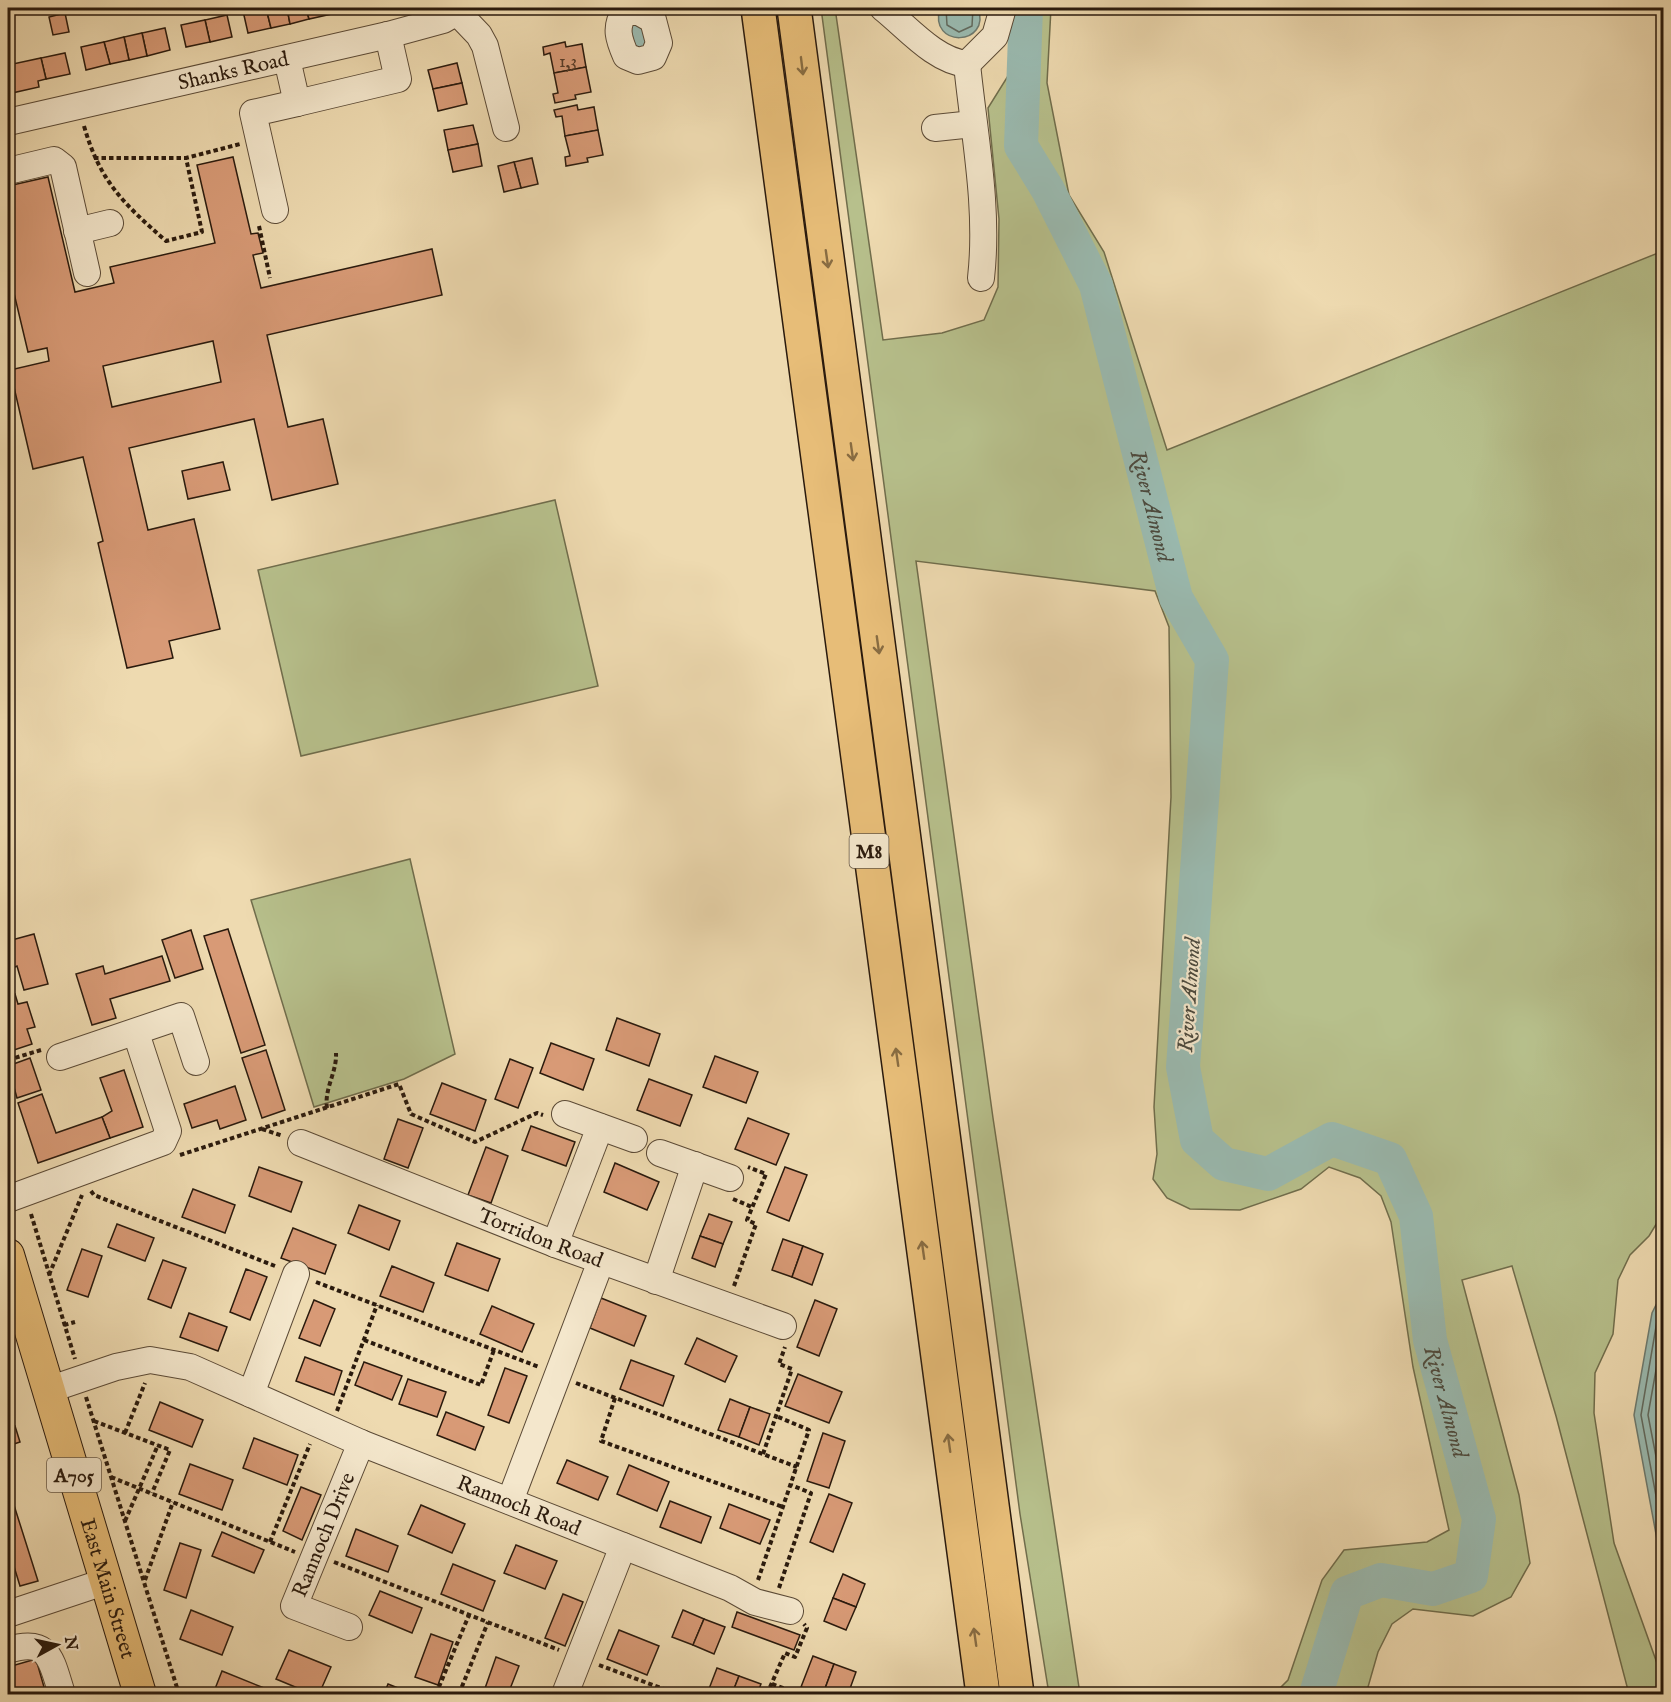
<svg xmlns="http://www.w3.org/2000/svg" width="1671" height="1702" font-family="'IM FELL English',serif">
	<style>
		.green { fill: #b7c08c; stroke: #706d4c; stroke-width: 1.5 }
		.water { fill: #9abab0; stroke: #6d7a6f; stroke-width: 1.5 }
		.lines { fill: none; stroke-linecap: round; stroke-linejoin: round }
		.shore { stroke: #626a5e; stroke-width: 1.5 }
		.river { stroke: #9abab0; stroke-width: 34 }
		.building { fill: #d89a76; stroke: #2a1a0d; stroke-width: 1.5; fill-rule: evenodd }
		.minor-casing { stroke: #5b4a36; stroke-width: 28 }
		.major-casing { stroke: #2a1a0d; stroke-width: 34 }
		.highway-casing { stroke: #2a1a0d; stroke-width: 36 }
		.path { stroke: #2a1a0d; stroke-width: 4; stroke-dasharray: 4.5 3; stroke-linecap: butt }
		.minor { stroke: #f4e7cc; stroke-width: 26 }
		.major { stroke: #e7bd78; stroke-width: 32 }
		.highway { stroke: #e7bd78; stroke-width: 33 }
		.oneway { stroke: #886c42 }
		.labels { text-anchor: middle; stroke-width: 4.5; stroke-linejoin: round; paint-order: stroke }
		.number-label { font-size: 18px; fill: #563a27 }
		.shield { fill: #f4e7cc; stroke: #675846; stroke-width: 1.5 }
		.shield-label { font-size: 20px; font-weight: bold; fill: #2a1a0d }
		.street-label { font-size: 21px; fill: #2a1a0d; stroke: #f4e7cc }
		.water-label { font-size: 22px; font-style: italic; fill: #4c4a3e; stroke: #f4e7cc }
	</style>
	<rect width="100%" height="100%" fill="#eedab0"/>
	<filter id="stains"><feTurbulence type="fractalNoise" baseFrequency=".00333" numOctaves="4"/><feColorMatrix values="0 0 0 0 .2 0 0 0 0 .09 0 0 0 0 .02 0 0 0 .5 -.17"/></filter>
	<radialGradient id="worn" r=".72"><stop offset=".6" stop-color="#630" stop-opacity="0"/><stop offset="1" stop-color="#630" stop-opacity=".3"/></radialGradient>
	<g class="green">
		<path d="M 821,8 L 835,8 L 883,340 L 942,333 L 984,320 L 998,287 L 999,219 L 988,108 L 1008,76 L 1017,8 L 1051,8 L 1047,83 L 1069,195 L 1104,252 L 1167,450 L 1663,251 L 1663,1213 L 1649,1236 L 1630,1255 L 1618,1280 L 1613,1334 L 1595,1373 L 1594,1413 L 1614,1543 L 1663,1680 L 1663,1694 L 1629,1694 L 1556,1416 L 1512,1266 L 1462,1280 L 1519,1495 L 1530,1563 L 1511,1597 L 1473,1616 L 1413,1609 L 1392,1624 L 1378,1652 L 1366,1694 L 1274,1694 L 1288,1680 L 1322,1580 L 1344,1550 L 1427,1542 L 1449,1530 L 1413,1367 L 1391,1222 L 1381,1196 L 1360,1178 L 1329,1167 L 1301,1189 L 1240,1210 L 1190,1209 L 1167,1198 L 1153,1179 L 1157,1154 L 1154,1107 L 1171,797 L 1169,627 L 1155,591 L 916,561 L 993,1118 L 1080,1694 L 1049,1694 L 1020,1514 Z"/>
		<path d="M 555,500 L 598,686 L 301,756 L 258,570 Z"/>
		<path d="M 410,859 L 455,1054 L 404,1079 L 314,1107 L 251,900 Z"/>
	</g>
	<g class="water">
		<path d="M 940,8 L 978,8 C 992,46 928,49 940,8 Z"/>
		<path d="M 643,24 L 649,40 L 641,52 L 630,39 L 631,25 Z"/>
		<path d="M 1663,1291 L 1663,1572 L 1634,1415 L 1652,1313 Z"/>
	</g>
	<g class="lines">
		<g class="shore">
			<path d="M 946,8 L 947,25 L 959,32 L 972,26 L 973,8"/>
			<path d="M 1664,1304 L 1658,1315 L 1641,1415 L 1664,1539"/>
			<path d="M 1664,1325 L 1648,1415 L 1664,1498"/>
			<path d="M 1664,1379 L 1657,1415 L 1664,1448"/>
		</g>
		<path class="river" id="s1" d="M 1026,8 L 1021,146 L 1048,190 L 1096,285 L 1176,598 L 1212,660 L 1183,1067 L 1197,1140 L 1224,1164 L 1268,1174 L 1332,1139 L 1390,1159 L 1416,1216 L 1430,1340 L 1479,1519 L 1471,1576 L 1433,1589 L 1381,1580 L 1347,1593 L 1316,1694"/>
	</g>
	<g class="building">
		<path d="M 8,8 L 13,25 L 8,26 Z"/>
		<path d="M 150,8 L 166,8 L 152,12 Z"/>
		<path d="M 256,8 L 266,8 L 271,28 L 248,33 L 243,11 Z"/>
		<path d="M 266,8 L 287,8 L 290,24 L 271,28 Z"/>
		<path d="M 287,8 L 306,8 L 309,19 L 290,24 Z"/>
		<path d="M 306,8 L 330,8 L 332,14 L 309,19 Z"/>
		<path d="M 65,13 L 69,32 L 53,35 L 49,17 Z"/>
		<path d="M 227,15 L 232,37 L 210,42 L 205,20 Z"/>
		<path d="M 205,20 L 210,42 L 186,47 L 181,25 Z"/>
		<path d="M 165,28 L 170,50 L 147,56 L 142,33 Z"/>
		<path d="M 142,33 L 147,56 L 129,60 L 124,37 Z"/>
		<path d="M 124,37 L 129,60 L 110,64 L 104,42 Z"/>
		<path d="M 104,42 L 110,64 L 86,70 L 81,47 Z"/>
		<path d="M 565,42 L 566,47 L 582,44 L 586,67 L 554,73 L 550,53 L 544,55 L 543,47 Z"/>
		<path d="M 65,53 L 70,74 L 46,79 L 41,58 Z"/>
		<path d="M 41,58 L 46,79 L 38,81 L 39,87 L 12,93 L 8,65 Z"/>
		<path d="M 457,63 L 462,83 L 433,89 L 428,70 Z"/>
		<path d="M 586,67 L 591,92 L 575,95 L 576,99 L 555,103 L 553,94 L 558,93 L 554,73 Z"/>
		<path d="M 462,83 L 467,104 L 438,111 L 433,89 Z"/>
		<path d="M 577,105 L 578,110 L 594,107 L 598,130 L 565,136 L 562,116 L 556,117 L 554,110 Z"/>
		<path d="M 473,125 L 478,144 L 448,150 L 444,130 Z"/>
		<path d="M 598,130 L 603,155 L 587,158 L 588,162 L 566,166 L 565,157 L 570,156 L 565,136 Z"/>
		<path d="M 478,144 L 482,166 L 453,172 L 448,150 Z"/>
		<path d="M 233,157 L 251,234 L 258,233 L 263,253 L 253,255 L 261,288 L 432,249 L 442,295 L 267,335 L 288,427 L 323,419 L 338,484 L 272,500 L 254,419 L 129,448 L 148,530 L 194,519 L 220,629 L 169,641 L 173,658 L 127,668 L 98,543 L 103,541 L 83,457 L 33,469 L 10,370 L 49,361 L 47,348 L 28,352 L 8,268 L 8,186 L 48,177 L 75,292 L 114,283 L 110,267 L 215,243 L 197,165 ZM 213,341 L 221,382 L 112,407 L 103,366 Z"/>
		<path d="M 532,158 L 538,184 L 521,188 L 514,162 Z"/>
		<path d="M 514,162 L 521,188 L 504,192 L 498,166 Z"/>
		<path d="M 223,462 L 230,490 L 188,499 L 182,471 Z"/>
		<path d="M 228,929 L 265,1045 L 241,1053 L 204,936 Z"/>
		<path d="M 191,930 L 203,969 L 175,978 L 162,940 Z"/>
		<path d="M 34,934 L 48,984 L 24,990 L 17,966 L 13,968 L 8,941 Z"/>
		<path d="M 162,956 L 170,981 L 110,999 L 116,1018 L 92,1025 L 76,974 L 103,966 L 105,974 Z"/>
		<path d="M 15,994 L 18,1004 L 27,1002 L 35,1027 L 27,1029 L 32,1044 L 8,1052 L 8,996 Z"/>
		<path d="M 617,1018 L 660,1034 L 649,1066 L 606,1050 Z"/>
		<path d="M 551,1043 L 594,1059 L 583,1090 L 540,1073 Z"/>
		<path d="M 266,1050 L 285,1110 L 262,1118 L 242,1058 Z"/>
		<path d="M 715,1056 L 758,1072 L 746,1103 L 703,1087 Z"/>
		<path d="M 30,1058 L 41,1090 L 17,1098 L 8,1066 Z"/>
		<path d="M 510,1059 L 533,1068 L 518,1108 L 495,1099 Z"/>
		<path d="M 124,1070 L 143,1127 L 110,1138 L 102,1117 L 112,1111 L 100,1078 Z"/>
		<path d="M 649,1079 L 692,1095 L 680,1126 L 637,1110 Z"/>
		<path d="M 442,1083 L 486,1100 L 475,1131 L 430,1114 Z"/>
		<path d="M 235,1086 L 246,1120 L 220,1129 L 217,1120 L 192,1128 L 184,1104 Z"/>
		<path d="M 42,1094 L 56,1133 L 102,1117 L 110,1138 L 38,1163 L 18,1103 Z"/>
		<path d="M 748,1118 L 789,1134 L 776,1165 L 735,1149 Z"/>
		<path d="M 398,1119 L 423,1128 L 408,1168 L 384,1159 Z"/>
		<path d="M 531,1126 L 575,1142 L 566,1166 L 522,1150 Z"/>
		<path d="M 486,1147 L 508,1156 L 491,1203 L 468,1195 Z"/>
		<path d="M 615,1163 L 659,1182 L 647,1210 L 604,1192 Z"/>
		<path d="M 259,1167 L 302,1182 L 291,1212 L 249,1196 Z"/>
		<path d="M 785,1167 L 807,1175 L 789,1221 L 767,1212 Z"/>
		<path d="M 193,1189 L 235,1205 L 225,1233 L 182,1217 Z"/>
		<path d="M 359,1205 L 400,1221 L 389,1250 L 348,1233 Z"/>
		<path d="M 709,1214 L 732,1222 L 723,1244 L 700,1236 Z"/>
		<path d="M 117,1224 L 154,1238 L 145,1261 L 108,1247 Z"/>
		<path d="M 293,1228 L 336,1245 L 325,1274 L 281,1258 Z"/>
		<path d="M 700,1236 L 723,1244 L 715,1267 L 692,1258 Z"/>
		<path d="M 783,1239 L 803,1246 L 792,1277 L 772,1270 Z"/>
		<path d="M 457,1243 L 500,1259 L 488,1291 L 445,1275 Z"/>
		<path d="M 803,1246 L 823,1254 L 812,1285 L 792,1277 Z"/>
		<path d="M 82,1249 L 102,1256 L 88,1297 L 67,1290 Z"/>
		<path d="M 163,1260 L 186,1268 L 171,1308 L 148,1299 Z"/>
		<path d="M 392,1266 L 434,1283 L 423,1312 L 380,1296 Z"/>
		<path d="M 246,1269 L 267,1277 L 250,1320 L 230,1312 Z"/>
		<path d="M 601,1298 L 646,1316 L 634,1346 L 590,1328 Z"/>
		<path d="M 314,1300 L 335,1309 L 320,1346 L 299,1338 Z"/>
		<path d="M 815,1300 L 837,1309 L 819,1356 L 797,1347 Z"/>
		<path d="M 492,1306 L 534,1324 L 522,1352 L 480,1334 Z"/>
		<path d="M 189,1313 L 227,1327 L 218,1351 L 180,1337 Z"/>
		<path d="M 697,1338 L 737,1356 L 725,1382 L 685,1364 Z"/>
		<path d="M 305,1357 L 342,1371 L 334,1395 L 296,1381 Z"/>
		<path d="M 631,1360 L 674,1376 L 663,1406 L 620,1389 Z"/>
		<path d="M 364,1362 L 402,1376 L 392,1400 L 355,1385 Z"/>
		<path d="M 505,1368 L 527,1376 L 509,1423 L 488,1415 Z"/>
		<path d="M 798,1374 L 842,1392 L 829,1423 L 785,1406 Z"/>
		<path d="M 408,1379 L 446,1392 L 437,1417 L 399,1404 Z"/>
		<path d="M 730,1399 L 750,1407 L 739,1437 L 718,1430 Z"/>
		<path d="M 160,1402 L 203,1420 L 192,1447 L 149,1430 Z"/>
		<path d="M 750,1407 L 770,1414 L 759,1445 L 739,1437 Z"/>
		<path d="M 446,1412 L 484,1427 L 475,1450 L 437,1435 Z"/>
		<path d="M 15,1426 L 20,1442 L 8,1446 L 8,1428 Z"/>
		<path d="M 823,1433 L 845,1441 L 829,1488 L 807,1481 Z"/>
		<path d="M 254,1438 L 298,1455 L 287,1485 L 243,1468 Z"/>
		<path d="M 567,1460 L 608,1477 L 598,1500 L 557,1483 Z"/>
		<path d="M 190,1464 L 233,1480 L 222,1510 L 179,1494 Z"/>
		<path d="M 629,1465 L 669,1482 L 657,1511 L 617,1494 Z"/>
		<path d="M 301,1487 L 321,1495 L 302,1540 L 283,1531 Z"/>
		<path d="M 829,1494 L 852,1503 L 833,1552 L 810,1542 Z"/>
		<path d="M 670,1501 L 711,1517 L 701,1543 L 660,1527 Z"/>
		<path d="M 13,1502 L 38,1581 L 20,1586 L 8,1547 L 8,1504 Z"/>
		<path d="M 729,1504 L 770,1520 L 760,1544 L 720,1528 Z"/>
		<path d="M 421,1505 L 465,1524 L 452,1553 L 408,1534 Z"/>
		<path d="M 356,1529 L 398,1546 L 388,1572 L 346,1556 Z"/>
		<path d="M 222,1532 L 264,1550 L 254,1573 L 212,1556 Z"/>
		<path d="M 180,1543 L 201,1550 L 186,1598 L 164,1590 Z"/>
		<path d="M 516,1545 L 557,1561 L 545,1589 L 504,1573 Z"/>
		<path d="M 453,1564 L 495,1581 L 483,1611 L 441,1594 Z"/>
		<path d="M 843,1574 L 865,1584 L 856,1607 L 833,1598 Z"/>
		<path d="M 380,1591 L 422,1608 L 412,1633 L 369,1615 Z"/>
		<path d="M 563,1594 L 583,1602 L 565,1646 L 545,1638 Z"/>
		<path d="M 833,1598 L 856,1607 L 846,1630 L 824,1621 Z"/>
		<path d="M 191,1610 L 233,1627 L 222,1655 L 180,1639 Z"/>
		<path d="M 683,1610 L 704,1619 L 693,1645 L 672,1637 Z"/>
		<path d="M 737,1612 L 800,1635 L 794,1650 L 732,1627 Z"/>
		<path d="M 704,1619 L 725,1627 L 714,1654 L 693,1645 Z"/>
		<path d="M 619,1630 L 659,1646 L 647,1675 L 607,1659 Z"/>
		<path d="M 431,1634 L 453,1642 L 438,1685 L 415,1677 Z"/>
		<path d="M 289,1650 L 331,1667 L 319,1694 L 312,1694 L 276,1679 Z"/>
		<path d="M 813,1656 L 834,1664 L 823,1694 L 801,1687 Z"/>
		<path d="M 496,1657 L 519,1666 L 508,1694 L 483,1694 Z"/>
		<path d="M 36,1659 L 46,1694 L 8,1694 L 8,1667 Z"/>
		<path d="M 834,1664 L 856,1672 L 848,1694 L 823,1694 Z"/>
		<path d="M 717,1668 L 739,1676 L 732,1694 L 707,1694 Z"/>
		<path d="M 222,1671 L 264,1688 L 261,1694 L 213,1694 Z"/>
		<path d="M 739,1676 L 761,1684 L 757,1694 L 732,1694 Z"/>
		<path d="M 388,1684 L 413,1694 L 384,1694 Z"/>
	</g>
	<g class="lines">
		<g class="minor-casing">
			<g id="minor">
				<path d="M 883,8 C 907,27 935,61 967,64 L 995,36 L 1003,8"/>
				<path d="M 457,12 L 479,35 L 485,46 L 506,128"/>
				<path d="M 625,12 L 639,12 L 653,20 L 659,43 L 653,57 L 638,61 L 626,56 C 619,40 614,27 625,12 Z"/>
				<path d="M 287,59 L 297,103 L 398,79 L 388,35"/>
				<path d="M 967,64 C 974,134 989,207 981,278"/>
				<path id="s2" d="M 8,122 L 388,35 L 443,20 L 457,12"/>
				<path d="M 935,128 L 973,124"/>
				<path d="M 8,171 L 54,160 L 63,167 L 87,273"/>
				<path d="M 275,210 L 253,113 L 297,103"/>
				<path d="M 77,231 L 110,223"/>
				<path d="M 60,1057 L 181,1016 L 196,1062"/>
				<path d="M 565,1114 L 634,1139"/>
				<path id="s3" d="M 301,1143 L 555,1244 L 783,1326"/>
				<path d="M 660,1153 L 730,1178"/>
				<path d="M 8,1199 L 163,1142 L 168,1131 L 136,1033"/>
				<path d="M 555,1244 L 600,1127"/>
				<path d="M 656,1281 L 695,1165"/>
				<path id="s4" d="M 48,1390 L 116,1367 L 150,1360 L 190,1367 L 361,1443 L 730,1588 L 755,1602 L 790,1611"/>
				<path d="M 251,1394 L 296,1274"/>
				<path d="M 510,1501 L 601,1261"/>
				<path d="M 8,1614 L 107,1581"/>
				<path id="s5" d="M 349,1627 L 294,1606 L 361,1443"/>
				<path d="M 8,1650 C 50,1637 51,1660 62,1694"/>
				<path d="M 565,1694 L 623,1546"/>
			</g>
		</g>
		<g class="major-casing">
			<g id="major">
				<path id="s6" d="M 8,1255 L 140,1694"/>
			</g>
		</g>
		<g class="highway-casing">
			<g id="highway">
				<path d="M 758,8 L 983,1694"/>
				<path d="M 794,8 L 1017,1694"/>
			</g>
		</g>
		<g class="path">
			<path d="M 84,126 C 100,182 124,204 166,241 L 202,232 L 186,158 L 240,144"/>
			<path d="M 94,158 L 186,158"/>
			<path d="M 259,226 L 270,278"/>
			<path d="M 8,1060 L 41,1050"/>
			<path d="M 327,1108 C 324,1089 337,1072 336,1053"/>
			<path d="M 262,1129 L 283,1136"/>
			<path d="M 180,1155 L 399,1084 L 411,1114 L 475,1142 L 537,1113 L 543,1115"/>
			<path d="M 91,1191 L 94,1195 L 275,1266"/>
			<path d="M 733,1199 L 752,1207"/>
			<path d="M 31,1214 L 75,1359"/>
			<path d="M 49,1275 L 82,1195"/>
			<path d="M 316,1282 L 539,1367"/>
			<path d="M 734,1286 L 756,1224 L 747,1220 L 766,1174 L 748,1167"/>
			<path d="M 64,1325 L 75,1322"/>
			<path d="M 364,1340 L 481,1385 L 494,1350"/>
			<path d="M 576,1383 L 797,1467"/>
			<path d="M 86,1397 L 179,1694"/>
			<path d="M 615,1398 L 601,1441 L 783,1507"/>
			<path d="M 337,1411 L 377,1305"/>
			<path d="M 94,1421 L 170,1450 L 152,1493"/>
			<path d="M 125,1433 L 145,1383"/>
			<path d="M 763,1454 L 792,1369 L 779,1364 L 785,1347"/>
			<path d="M 111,1477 L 295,1552"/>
			<path d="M 125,1521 L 158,1445"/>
			<path d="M 270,1542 L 310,1444"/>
			<path d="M 334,1562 L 559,1650"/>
			<path d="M 145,1580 L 173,1502"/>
			<path d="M 758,1580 L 809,1430 L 776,1416"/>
			<path d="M 779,1588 L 811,1493 L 791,1485"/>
			<path d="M 599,1665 L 677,1694"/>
			<path d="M 772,1684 L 800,1694"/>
			<path d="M 436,1694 L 469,1615"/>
			<path d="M 459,1694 L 488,1622"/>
			<path d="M 767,1694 L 785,1653 L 795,1657 L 807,1628 L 804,1624"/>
		</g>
		<use href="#minor" class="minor"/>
		<use href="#major" class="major"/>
		<use href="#highway" class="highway"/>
	</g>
	<defs><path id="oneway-shaft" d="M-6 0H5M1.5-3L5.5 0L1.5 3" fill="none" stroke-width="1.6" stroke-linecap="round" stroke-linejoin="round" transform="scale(1.5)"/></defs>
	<g class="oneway">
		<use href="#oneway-shaft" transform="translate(802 66) rotate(83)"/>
		<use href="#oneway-shaft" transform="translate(827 259) rotate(82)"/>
		<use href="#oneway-shaft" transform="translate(852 452) rotate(82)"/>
		<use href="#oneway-shaft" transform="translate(878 645) rotate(82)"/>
		<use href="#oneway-shaft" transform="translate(897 1057) rotate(-98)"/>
		<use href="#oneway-shaft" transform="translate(923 1250) rotate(-98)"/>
		<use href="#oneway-shaft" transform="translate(949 1443) rotate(-98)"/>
		<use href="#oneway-shaft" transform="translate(975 1637) rotate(-98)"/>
	</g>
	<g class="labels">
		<g class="number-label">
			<text x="568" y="67">1,3</text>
		</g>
		<g class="shield">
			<rect x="849.5" y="834" width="39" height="34" rx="4.5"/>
			<rect x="47" y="1458" width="54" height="34" rx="4.5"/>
		</g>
		<g class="shield-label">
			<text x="869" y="858">M8</text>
			<text x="74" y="1482">A705</text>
		</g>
		<g class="street-label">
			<text dy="7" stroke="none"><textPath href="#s2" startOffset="231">Shanks Road</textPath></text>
			<text dy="7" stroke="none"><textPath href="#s3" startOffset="258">Torridon Road</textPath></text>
			<text dy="7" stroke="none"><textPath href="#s4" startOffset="504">Rannoch Road</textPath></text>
			<text dy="7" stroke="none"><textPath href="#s5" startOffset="136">Rannoch Drive</textPath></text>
			<text dy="7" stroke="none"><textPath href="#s6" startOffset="348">East Main Street</textPath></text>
		</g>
		<g class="water-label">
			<text dy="8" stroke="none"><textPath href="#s1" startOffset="524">River Almond</textPath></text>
			<text transform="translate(1188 995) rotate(-86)" y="8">River Almond</text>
			<text dy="8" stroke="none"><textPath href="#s1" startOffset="1640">River Almond</textPath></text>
		</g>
	</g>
	<rect width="1671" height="1702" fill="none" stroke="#eedab0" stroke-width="30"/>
	<rect x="9" y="9" width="1653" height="1684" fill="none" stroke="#2a1a0d" stroke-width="3"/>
	<rect x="15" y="15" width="1641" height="1672" fill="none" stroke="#2a1a0d" stroke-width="1.5"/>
	<g transform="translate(57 1645) rotate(82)" stroke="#f4e7cc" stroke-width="4.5" paint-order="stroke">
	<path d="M0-4.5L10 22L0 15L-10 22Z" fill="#2a1a0d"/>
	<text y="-9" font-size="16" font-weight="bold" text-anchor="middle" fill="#2a1a0d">N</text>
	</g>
	<rect width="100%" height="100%" filter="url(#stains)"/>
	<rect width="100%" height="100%" fill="url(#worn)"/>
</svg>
